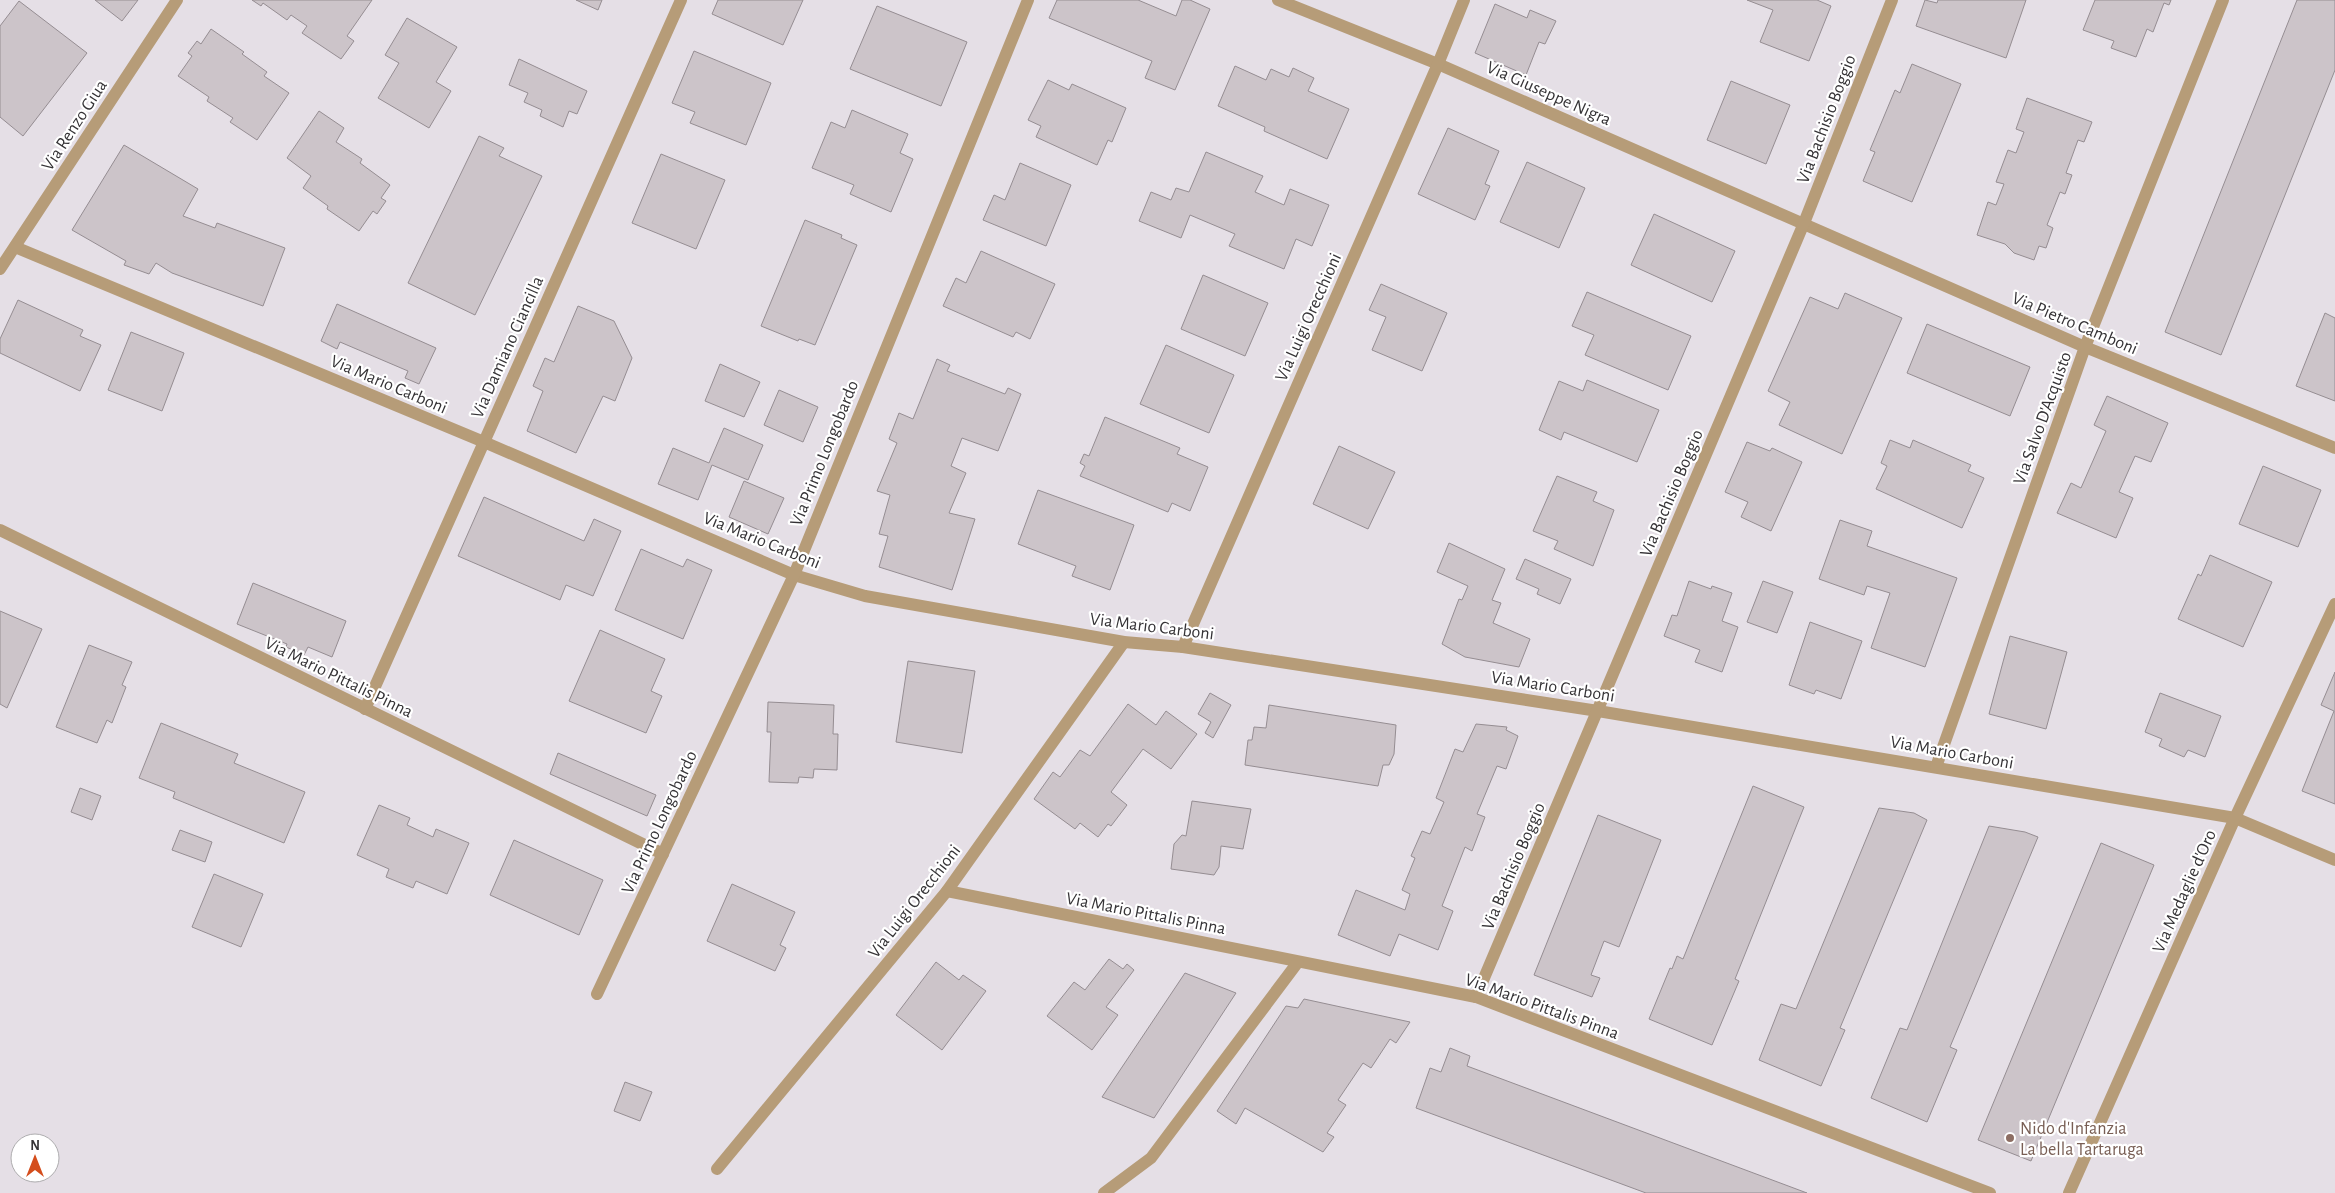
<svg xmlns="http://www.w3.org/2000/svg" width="2335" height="1193" font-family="'Alegreya Sans',sans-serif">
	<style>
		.building { fill: #ccc4c9; stroke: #958d92 }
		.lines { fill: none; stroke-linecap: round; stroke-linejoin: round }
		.minor { stroke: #b69c78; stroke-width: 12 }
		.education-dot { fill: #8d6e63; stroke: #fff; stroke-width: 2 }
		.labels { text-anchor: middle; stroke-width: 4.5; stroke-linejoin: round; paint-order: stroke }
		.street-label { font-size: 18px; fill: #353336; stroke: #fff }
		.education-label { font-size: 18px; fill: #785e54; stroke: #fff; text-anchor: start }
	</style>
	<rect width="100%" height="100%" fill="#e5dfe6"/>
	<g class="building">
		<path d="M 95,0 L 138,0 L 122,21 Z"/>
		<path d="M 252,0 L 372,0 L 347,36 L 354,41 L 341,59 L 302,33 L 307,26 L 291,15 L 287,20 L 263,3 L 261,6 Z"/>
		<path d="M 576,0 L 602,0 L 598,10 Z"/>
		<path d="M 718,0 L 803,0 L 783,45 L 712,14 Z"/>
		<path d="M 1057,0 L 1138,0 L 1176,16 L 1182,0 L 1190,0 L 1210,9 L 1175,90 L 1145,78 L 1152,61 L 1049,18 Z"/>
		<path d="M 1747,0 L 1817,0 L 1831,6 L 1809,61 L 1760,42 L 1773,10 Z"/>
		<path d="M 1925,0 L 1937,3 L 1938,0 L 2026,0 L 2006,58 L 1916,26 Z"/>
		<path d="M 2095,0 L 2171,0 L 2169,5 L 2164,3 L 2153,32 L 2147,29 L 2136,57 L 2111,48 L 2114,41 L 2083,30 Z"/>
		<path d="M 2297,0 L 2335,0 L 2335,70 L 2221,355 L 2165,332 Z"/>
		<path d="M 19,1 L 87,53 L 23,136 L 0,117 L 0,26 Z"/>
		<path d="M 1495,4 L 1527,18 L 1530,10 L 1556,21 L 1545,44 L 1539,42 L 1526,75 L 1475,53 Z"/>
		<path d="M 877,6 L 967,42 L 941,106 L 850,69 Z"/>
		<path d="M 407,18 L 457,47 L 436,82 L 451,91 L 429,128 L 378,98 L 399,63 L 385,55 Z"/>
		<path d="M 211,29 L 244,52 L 242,54 L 267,72 L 264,76 L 289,93 L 257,140 L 230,122 L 233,118 L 207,101 L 209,97 L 178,76 L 192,56 L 188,53 L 197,41 L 201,44 Z"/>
		<path d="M 694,51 L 771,83 L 746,145 L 690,123 L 695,112 L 672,103 Z"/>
		<path d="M 519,59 L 587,91 L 577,114 L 569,111 L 563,127 L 540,116 L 542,110 L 524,102 L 528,93 L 509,85 Z"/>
		<path d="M 1912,64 L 1961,84 L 1912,202 L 1863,181 L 1875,152 L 1870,150 L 1895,90 L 1900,93 Z"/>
		<path d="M 1235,66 L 1266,80 L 1271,69 L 1289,77 L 1293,68 L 1314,78 L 1308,91 L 1349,109 L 1327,159 L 1264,131 L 1265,127 L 1218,106 Z"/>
		<path d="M 1048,80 L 1069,90 L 1072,84 L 1126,108 L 1112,142 L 1108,140 L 1097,165 L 1036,137 L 1041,126 L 1028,120 Z"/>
		<path d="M 1731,81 L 1790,105 L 1766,164 L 1707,140 Z"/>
		<path d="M 2027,98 L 2092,122 L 2084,142 L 2078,140 L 2066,173 L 2072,175 L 2065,194 L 2060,192 L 2047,225 L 2053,228 L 2046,248 L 2039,246 L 2034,260 L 2014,253 L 2005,244 L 1977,235 L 1988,202 L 1996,205 L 2004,184 L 1996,182 L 2008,150 L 2016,153 L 2024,132 L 2016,129 Z"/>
		<path d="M 852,110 L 908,134 L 900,153 L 913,159 L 891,212 L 850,194 L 854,185 L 812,168 L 831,122 L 845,128 Z"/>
		<path d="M 319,111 L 344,128 L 336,142 L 362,159 L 360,163 L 390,185 L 381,198 L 386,201 L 377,214 L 373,211 L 359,231 L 327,209 L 328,206 L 303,188 L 311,176 L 287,158 Z"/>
		<path d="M 1448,128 L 1499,151 L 1485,184 L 1490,186 L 1475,220 L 1418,194 Z"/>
		<path d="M 479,136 L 504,148 L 499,156 L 542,176 L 475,315 L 408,283 Z"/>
		<path d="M 124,145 L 198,189 L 183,216 L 215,228 L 217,223 L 285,248 L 263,306 L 172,273 L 156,263 L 149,274 L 124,265 L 126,261 L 72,230 Z"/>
		<path d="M 1206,152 L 1263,176 L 1255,192 L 1284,205 L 1290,189 L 1329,205 L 1312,246 L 1296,239 L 1284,269 L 1229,246 L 1235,234 L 1190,215 L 1181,238 L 1139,221 L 1151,192 L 1171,200 L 1176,188 L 1189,192 Z"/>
		<path d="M 661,154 L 725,180 L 696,249 L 632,223 Z"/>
		<path d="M 1527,162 L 1585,188 L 1559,248 L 1500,222 Z"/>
		<path d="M 1020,163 L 1071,185 L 1046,246 L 983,220 L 994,195 L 1005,200 Z"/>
		<path d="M 1654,214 L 1735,251 L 1712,302 L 1631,265 Z"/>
		<path d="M 805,220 L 842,235 L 841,238 L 857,245 L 815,345 L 799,339 L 798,341 L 761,326 Z"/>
		<path d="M 981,251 L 1055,284 L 1030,339 L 1016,332 L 1013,337 L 943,306 L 956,278 L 966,283 Z"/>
		<path d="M 1203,275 L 1268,303 L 1245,356 L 1181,329 Z"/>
		<path d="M 1381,284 L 1447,313 L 1422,371 L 1372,350 L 1386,317 L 1369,310 Z"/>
		<path d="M 1587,292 L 1691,336 L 1668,390 L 1585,355 L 1594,335 L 1572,326 Z"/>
		<path d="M 1845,293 L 1902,318 L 1842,454 L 1779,425 L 1790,402 L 1768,391 L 1810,297 L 1838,309 Z"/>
		<path d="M 18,300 L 83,330 L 80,336 L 101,345 L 80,391 L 0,353 L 0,339 Z"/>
		<path d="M 337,304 L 436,348 L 419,384 L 405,378 L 408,371 L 340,342 L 337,349 L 321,341 Z"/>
		<path d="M 578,306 L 614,321 L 632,358 L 615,401 L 603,396 L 576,453 L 527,431 L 543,391 L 533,386 L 545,358 L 554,362 Z"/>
		<path d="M 2325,313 L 2335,318 L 2335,401 L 2296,386 Z"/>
		<path d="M 1927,324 L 2030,367 L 2010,416 L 1907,373 Z"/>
		<path d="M 131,332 L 184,353 L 162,411 L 108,390 Z"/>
		<path d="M 1166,345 L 1234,375 L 1209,433 L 1140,404 Z"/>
		<path d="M 937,359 L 950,365 L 947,371 L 1005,394 L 1008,388 L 1021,394 L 998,451 L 962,438 L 951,466 L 966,473 L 949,513 L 975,519 L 952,590 L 879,567 L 888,536 L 879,534 L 890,495 L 877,491 L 897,443 L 889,439 L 899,413 L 913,419 Z"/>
		<path d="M 720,364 L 760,382 L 744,417 L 705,401 Z"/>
		<path d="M 1587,380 L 1659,410 L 1637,462 L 1564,432 L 1561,440 L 1539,430 L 1559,381 L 1583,391 Z"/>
		<path d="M 779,390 L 818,407 L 803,442 L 764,425 Z"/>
		<path d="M 2107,396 L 2168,423 L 2151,462 L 2135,456 L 2119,492 L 2133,498 L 2116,538 L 2057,513 L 2071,483 L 2081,488 L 2106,431 L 2094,425 Z"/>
		<path d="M 1105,417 L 1180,448 L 1177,454 L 1208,467 L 1190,511 L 1172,503 L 1168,512 L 1080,476 L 1085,466 L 1080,463 L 1084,454 L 1089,456 Z"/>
		<path d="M 724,428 L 763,445 L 748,480 L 712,465 L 698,500 L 658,484 L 673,448 L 709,463 Z"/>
		<path d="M 1890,440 L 1910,448 L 1913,440 L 1971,465 L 1968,471 L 1984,478 L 1962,528 L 1876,489 L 1887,466 L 1881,463 Z"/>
		<path d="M 1747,442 L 1770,451 L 1772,448 L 1802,462 L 1771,531 L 1741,517 L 1748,502 L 1725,492 Z"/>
		<path d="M 1339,446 L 1395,472 L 1368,529 L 1313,504 Z"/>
		<path d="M 2263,466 L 2321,490 L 2298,547 L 2239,524 Z"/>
		<path d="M 1557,476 L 1597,492 L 1593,501 L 1614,510 L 1593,566 L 1554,549 L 1558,541 L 1533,531 Z"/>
		<path d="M 744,481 L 784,498 L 768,534 L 729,517 Z"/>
		<path d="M 1038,490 L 1134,525 L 1110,590 L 1072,576 L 1076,566 L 1018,544 Z"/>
		<path d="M 484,497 L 584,541 L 594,519 L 621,531 L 593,596 L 566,585 L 560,600 L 458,556 Z"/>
		<path d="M 1840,520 L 1872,531 L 1867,546 L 1957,578 L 1925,667 L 1871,648 L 1890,593 L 1867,586 L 1864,595 L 1819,579 Z"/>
		<path d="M 1449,543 L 1505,569 L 1492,600 L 1501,603 L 1493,623 L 1530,639 L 1519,667 L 1465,657 L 1442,644 L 1459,599 L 1462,600 L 1468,586 L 1437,572 Z"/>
		<path d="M 641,549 L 683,567 L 687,559 L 712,570 L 683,639 L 615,610 Z"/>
		<path d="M 2210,555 L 2272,582 L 2243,647 L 2178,619 L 2198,574 L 2201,576 Z"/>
		<path d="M 1525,559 L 1571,579 L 1560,604 L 1537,594 L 1539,589 L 1516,579 Z"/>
		<path d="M 1689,581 L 1711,589 L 1712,586 L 1732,593 L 1722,621 L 1738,627 L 1722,672 L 1695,662 L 1700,650 L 1664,636 L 1672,615 L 1677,616 Z"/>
		<path d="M 1763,581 L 1793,592 L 1777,633 L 1747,622 Z"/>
		<path d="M 253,583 L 346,621 L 332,657 L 308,647 L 304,655 L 286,647 L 287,644 L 237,624 Z"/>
		<path d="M 0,611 L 42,629 L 7,708 L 0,704 Z"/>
		<path d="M 1810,622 L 1862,641 L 1841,699 L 1816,690 L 1814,694 L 1789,685 Z"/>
		<path d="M 600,630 L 665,659 L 651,691 L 662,696 L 646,733 L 569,701 Z"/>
		<path d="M 2010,636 L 2067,652 L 2046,729 L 1989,714 Z"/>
		<path d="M 89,645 L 132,662 L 122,685 L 126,687 L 112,723 L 107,720 L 97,743 L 56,727 Z"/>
		<path d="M 908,661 L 975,671 L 962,753 L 896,742 Z"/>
		<path d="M 2335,672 L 2335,804 L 2302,791 L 2334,711 L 2321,705 Z"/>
		<path d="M 1210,693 L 1231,705 L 1213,738 L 1205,733 L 1211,722 L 1198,714 Z"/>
		<path d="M 2160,693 L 2221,716 L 2205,757 L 2188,750 L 2184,757 L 2159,746 L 2162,739 L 2145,732 Z"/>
		<path d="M 768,702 L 834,705 L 833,734 L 838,734 L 837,770 L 814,769 L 813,778 L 799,777 L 798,783 L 769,782 L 771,732 L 767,732 Z"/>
		<path d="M 1128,704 L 1156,725 L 1166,711 L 1197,734 L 1171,769 L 1143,749 L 1111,792 L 1127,805 L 1111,826 L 1108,824 L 1098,837 L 1080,823 L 1075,829 L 1034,799 L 1053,772 L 1060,777 L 1080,750 L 1090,756 Z"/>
		<path d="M 1269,705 L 1396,725 L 1394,754 L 1389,765 L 1383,765 L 1378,786 L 1245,765 L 1248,740 L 1252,740 L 1254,727 L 1266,728 Z"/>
		<path d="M 161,723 L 238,754 L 234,763 L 305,792 L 284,843 L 173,798 L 175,792 L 139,778 Z"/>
		<path d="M 1476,724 L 1507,727 L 1506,730 L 1518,736 L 1506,769 L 1497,766 L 1477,814 L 1485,817 L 1472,851 L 1465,847 L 1442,906 L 1453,911 L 1438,950 L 1399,934 L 1390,956 L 1338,935 L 1356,890 L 1405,910 L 1410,894 L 1402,890 L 1415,858 L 1411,856 L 1422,831 L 1430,834 L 1444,802 L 1436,798 L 1455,749 L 1463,752 Z"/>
		<path d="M 558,753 L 656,795 L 647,816 L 550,774 Z"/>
		<path d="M 1753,786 L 1804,807 L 1735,979 L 1739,981 L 1712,1045 L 1649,1019 L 1670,968 L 1672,969 L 1677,956 L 1683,959 Z"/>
		<path d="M 80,788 L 101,796 L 92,820 L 71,812 Z"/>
		<path d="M 1192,801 L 1251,809 L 1243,849 L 1221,846 L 1219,867 L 1214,875 L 1171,869 L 1174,844 L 1182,835 L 1186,836 Z"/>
		<path d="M 379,805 L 410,818 L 407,825 L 433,837 L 436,829 L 469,843 L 447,894 L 416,881 L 413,888 L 386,877 L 389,869 L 357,855 Z"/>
		<path d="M 1879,808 L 1914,813 L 1927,820 L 1840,1028 L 1845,1030 L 1821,1086 L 1759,1060 L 1781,1004 L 1796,1009 Z"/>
		<path d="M 1598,815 L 1661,840 L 1619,947 L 1604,941 L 1591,975 L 1600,978 L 1592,997 L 1534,975 Z"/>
		<path d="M 1989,826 L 2025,832 L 2038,837 L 1950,1047 L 1957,1050 L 1927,1122 L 1871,1098 L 1900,1028 L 1907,1030 Z"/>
		<path d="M 180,830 L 212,842 L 205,862 L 172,850 Z"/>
		<path d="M 514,840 L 603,880 L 579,935 L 490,895 Z"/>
		<path d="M 2101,843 L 2154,865 L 2031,1161 L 1978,1140 Z"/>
		<path d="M 214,874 L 263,894 L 241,947 L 192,927 Z"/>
		<path d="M 732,884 L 795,912 L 780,945 L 786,948 L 775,971 L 707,941 Z"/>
		<path d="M 1109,959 L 1123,969 L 1127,964 L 1134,970 L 1106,1007 L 1118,1015 L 1092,1050 L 1047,1016 L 1074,982 L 1085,990 Z"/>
		<path d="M 936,962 L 959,980 L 963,975 L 986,991 L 942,1050 L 896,1015 Z"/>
		<path d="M 1185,973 L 1236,993 L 1154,1118 L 1102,1097 Z"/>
		<path d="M 1304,999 L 1410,1022 L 1396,1043 L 1390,1039 L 1371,1068 L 1363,1063 L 1338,1100 L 1346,1105 L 1327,1133 L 1334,1137 L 1323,1152 L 1245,1108 L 1236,1124 L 1217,1111 L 1286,1006 L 1298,1008 Z"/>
		<path d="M 1450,1048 L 1470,1056 L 1467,1066 L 1807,1193 L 1646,1193 L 1416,1108 L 1430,1068 L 1441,1072 Z"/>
		<path d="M 625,1082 L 652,1092 L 640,1121 L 614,1111 Z"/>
	</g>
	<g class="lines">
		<g class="minor">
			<path d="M 1278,0 L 1438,64 L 2085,347 L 2335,448"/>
			<path d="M 15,247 L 484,442 L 794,575 L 865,596 L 1124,642 L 1183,647 L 1598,711 L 2235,818 L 2335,860"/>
			<path d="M 0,269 L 177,0"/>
			<path d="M 0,530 L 663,854"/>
			<path d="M 1183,647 L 1438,64 L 1464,0"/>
			<path d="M 365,709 L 681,0"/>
			<path d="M 1936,767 L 2085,347 L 2223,0"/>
			<path d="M 947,891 L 1476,997 L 1990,1193"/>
			<path d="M 597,994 L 794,575 L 1028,0"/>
			<path d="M 1476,997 L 1804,223 L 1892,0"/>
			<path d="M 717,1169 L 947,891 L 1124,642"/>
			<path d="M 1104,1193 L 1151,1158 L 1298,962"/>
			<path d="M 2069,1193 L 2235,818 L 2335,604"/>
		</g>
	</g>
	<circle class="education-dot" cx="2010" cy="1138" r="5"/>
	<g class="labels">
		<g class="street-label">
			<text transform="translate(1549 93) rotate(24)" y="6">Via Giuseppe Nigra</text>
			<text transform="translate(1826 119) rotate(-69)" y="6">Via Bachisio Boggio</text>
			<text transform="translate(74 125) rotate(-57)" y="6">Via Renzo Giua</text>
			<text transform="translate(1308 317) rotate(-66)" y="6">Via Luigi Orecchioni</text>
			<text transform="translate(2075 323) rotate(23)" y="6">Via Pietro Camboni</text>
			<text transform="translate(507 347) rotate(-66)" y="6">Via Damiano Ciancilla</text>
			<text transform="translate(389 384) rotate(23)" y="6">Via Mario Carboni</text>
			<text transform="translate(2042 418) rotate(-70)" y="6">Via Salvo D'Acquisto</text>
			<text transform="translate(824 453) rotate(-68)" y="6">Via Primo Longobardo</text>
			<text transform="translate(1671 493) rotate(-67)" y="6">Via Bachisio Boggio</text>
			<text transform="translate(762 540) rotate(22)" y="6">Via Mario Carboni</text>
			<text transform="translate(1152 626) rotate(7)" y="6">Via Mario Carboni</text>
			<text transform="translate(339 677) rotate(26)" y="6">Via Mario Pittalis Pinna</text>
			<text transform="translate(1553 686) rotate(9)" y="6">Via Mario Carboni</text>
			<text transform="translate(1952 752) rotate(10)" y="6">Via Mario Carboni</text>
			<text transform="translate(659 822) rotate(-65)" y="6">Via Primo Longobardo</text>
			<text transform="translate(1513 866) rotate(-67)" y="6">Via Bachisio Boggio</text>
			<text transform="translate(2184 891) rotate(-66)" y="6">Via Medaglie d'Oro</text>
			<text transform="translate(914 901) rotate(-52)" y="6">Via Luigi Orecchioni</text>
			<text transform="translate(1146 913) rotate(11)" y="6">Via Mario Pittalis Pinna</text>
			<text transform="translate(1542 1006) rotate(20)" y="6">Via Mario Pittalis Pinna</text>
		</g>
		<g class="education-label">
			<text x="2020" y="1134">Nido d'Infanzia<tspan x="2020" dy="21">La bella Tartaruga</tspan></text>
		</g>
	</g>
	<g transform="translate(35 1158)"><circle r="24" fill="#ffffff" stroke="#aeadaf"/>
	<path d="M0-4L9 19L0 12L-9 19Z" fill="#d44d1c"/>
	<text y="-8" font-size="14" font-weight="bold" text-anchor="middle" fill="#353336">N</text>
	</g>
</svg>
